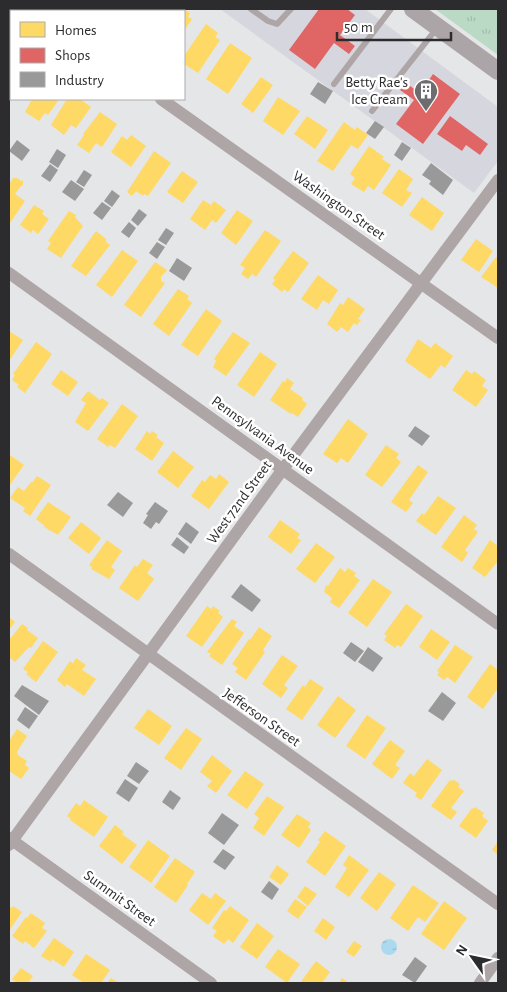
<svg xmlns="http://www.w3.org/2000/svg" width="507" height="992" font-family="'Alegreya Sans',sans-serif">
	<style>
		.built { fill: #d6d7de }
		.park { fill: url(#park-tufts) }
		.water { fill: url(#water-ripples) }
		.homes { fill: #ffd966 }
		.shops { fill: #e06666 }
		.industry { fill: #999 }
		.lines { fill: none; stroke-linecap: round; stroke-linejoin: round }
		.lane { stroke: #aea5a7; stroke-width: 6 }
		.street { stroke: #aea5a7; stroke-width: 12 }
		.secondary { stroke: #aca5a7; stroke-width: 18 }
		.labels { text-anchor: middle; stroke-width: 5; stroke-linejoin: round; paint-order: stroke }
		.poi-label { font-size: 15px; fill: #2c2c2e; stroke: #fff; text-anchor: end }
		.street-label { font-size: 15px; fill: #2c2c2e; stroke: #fff }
	</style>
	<defs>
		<pattern id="park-tufts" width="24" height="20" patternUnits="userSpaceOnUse" patternTransform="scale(1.25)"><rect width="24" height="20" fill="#bbdac6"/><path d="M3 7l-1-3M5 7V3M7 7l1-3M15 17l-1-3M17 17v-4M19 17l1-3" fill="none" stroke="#a1bbaa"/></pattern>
		<pattern id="water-ripples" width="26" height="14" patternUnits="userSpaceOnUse" patternTransform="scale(1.25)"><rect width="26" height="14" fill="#abd9f0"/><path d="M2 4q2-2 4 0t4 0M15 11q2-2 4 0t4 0" fill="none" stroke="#93bace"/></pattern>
	</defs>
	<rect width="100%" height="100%" fill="#e5e6e8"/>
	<path class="built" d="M 220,9 L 365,9 L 498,107 L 498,161 L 474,193 Z"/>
	<path class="park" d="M 435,9 L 498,9 L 498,55 Z"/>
	<circle class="water" cx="389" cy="947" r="8"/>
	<g class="homes">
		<path d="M 106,9 L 123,9 L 122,11 L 110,11 Z"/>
		<path d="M 138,9 L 158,9 L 161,11 L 136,11 Z"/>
		<path d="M 174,9 L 184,9 L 190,13 L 188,17 L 192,19 L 184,31 L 184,11 L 173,11 Z"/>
		<path d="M 206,24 L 218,33 L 215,37 L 220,40 L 198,73 L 184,64 L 184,56 Z"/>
		<path d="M 230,43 L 252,58 L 228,94 L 206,79 Z"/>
		<path d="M 261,77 L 273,85 L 253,113 L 241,104 Z"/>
		<path d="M 278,97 L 300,111 L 283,135 L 263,121 Z"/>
		<path d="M 32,99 L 55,99 L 58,101 L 48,115 L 45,113 L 39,121 L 25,112 Z"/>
		<path d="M 67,99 L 80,99 L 91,107 L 76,128 L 71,125 L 64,135 L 51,125 Z"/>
		<path d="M 100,112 L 117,124 L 102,147 L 96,143 L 89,153 L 77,145 L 84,135 L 83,134 Z"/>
		<path d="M 307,116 L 328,130 L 315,149 L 294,134 Z"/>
		<path d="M 344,122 L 355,130 L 357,127 L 368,135 L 358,149 L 351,145 L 333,171 L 317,161 Z"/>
		<path d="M 131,135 L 146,146 L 131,167 L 111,152 L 122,136 L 127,140 Z"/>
		<path d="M 369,146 L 384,157 L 382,159 L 391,165 L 374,190 L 368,186 L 364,192 L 351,184 L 355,178 L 350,174 Z"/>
		<path d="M 154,151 L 171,163 L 148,196 L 144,194 L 143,196 L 136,191 L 132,196 L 127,192 Z"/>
		<path d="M 399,169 L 413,179 L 406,190 L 412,193 L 402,207 L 382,193 Z"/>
		<path d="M 182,171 L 198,182 L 183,203 L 167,192 Z"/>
		<path d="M 13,178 L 17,178 L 21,181 L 23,180 L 23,185 L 21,186 L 15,194 L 25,201 L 10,223 L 9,185 Z"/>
		<path d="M 422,197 L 444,213 L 432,231 L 409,215 Z"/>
		<path d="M 203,200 L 211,205 L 214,201 L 226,210 L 216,223 L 212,220 L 205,230 L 190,219 Z"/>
		<path d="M 34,205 L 44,211 L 42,214 L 49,219 L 38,234 L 33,230 L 31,233 L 20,225 Z"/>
		<path d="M 237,210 L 253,221 L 236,245 L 221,233 Z"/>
		<path d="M 69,211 L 76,215 L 75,217 L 83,226 L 61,258 L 47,249 L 51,243 L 48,241 Z"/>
		<path d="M 265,230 L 281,241 L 256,277 L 252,274 L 248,279 L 241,274 L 245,268 L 240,265 Z"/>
		<path d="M 96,231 L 106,239 L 106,242 L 110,245 L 86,276 L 71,266 Z"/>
		<path d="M 476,239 L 493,251 L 479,272 L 461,260 Z"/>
		<path d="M 122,250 L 138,261 L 112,297 L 96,285 Z"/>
		<path d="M 293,251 L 309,263 L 288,292 L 284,289 L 282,292 L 272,284 L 275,280 L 273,278 Z"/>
		<path d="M 496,257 L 498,258 L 498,288 L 481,277 Z"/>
		<path d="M 155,262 L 167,270 L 161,277 L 161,281 L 165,283 L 141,317 L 124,305 Z"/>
		<path d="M 318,275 L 338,290 L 329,304 L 323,300 L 317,310 L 301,299 Z"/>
		<path d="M 178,289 L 189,296 L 187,299 L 192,303 L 169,336 L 153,324 Z"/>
		<path d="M 348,297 L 365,309 L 358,319 L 361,320 L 357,325 L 354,323 L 348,332 L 341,327 L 337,332 L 327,324 L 340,303 L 343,305 Z"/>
		<path d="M 206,309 L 222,321 L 198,356 L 181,345 Z"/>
		<path d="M 9,331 L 23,340 L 9,361 Z"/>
		<path d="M 233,332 L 250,343 L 226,376 L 213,367 L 216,361 L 214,359 Z"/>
		<path d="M 418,339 L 431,348 L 435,343 L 453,356 L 445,368 L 441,365 L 430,379 L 405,361 Z"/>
		<path d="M 36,342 L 52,354 L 25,393 L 17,387 L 19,385 L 12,380 L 15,375 L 13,374 Z"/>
		<path d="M 260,352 L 277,364 L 254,397 L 237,385 Z"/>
		<path d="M 61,370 L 78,382 L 68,396 L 51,384 Z"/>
		<path d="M 466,370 L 472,374 L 474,371 L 486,380 L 482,386 L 488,390 L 476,407 L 452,390 Z"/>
		<path d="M 287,378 L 294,383 L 290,389 L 303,398 L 302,400 L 307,404 L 298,417 L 292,413 L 291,414 L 270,400 L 283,381 L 285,382 Z"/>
		<path d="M 88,391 L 100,400 L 102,398 L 109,403 L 88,431 L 75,422 L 86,403 L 81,400 Z"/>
		<path d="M 122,404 L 138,416 L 115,448 L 110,445 L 108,447 L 97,439 Z"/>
		<path d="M 348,419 L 368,434 L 348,463 L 341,458 L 337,463 L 323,454 Z"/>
		<path d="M 147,431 L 150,434 L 152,431 L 158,435 L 156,437 L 164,443 L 152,461 L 135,449 Z"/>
		<path d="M 386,445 L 399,454 L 396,458 L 401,462 L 382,487 L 365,475 Z"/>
		<path d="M 173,451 L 194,467 L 178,488 L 157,472 Z"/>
		<path d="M 10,455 L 24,465 L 9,486 L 9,456 Z"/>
		<path d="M 418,465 L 428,472 L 409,500 L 413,503 L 406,512 L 391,502 Z"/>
		<path d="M 219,474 L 229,482 L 209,509 L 191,496 L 202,480 L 205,482 L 210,475 L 216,479 Z"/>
		<path d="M 37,476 L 51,485 L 30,516 L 23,511 L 25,508 L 10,498 L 18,487 L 24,491 L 31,482 L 32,483 Z"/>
		<path d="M 438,496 L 456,508 L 436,535 L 416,521 L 422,513 L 424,515 Z"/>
		<path d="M 48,502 L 71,517 L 58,535 L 44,527 L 45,526 L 36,519 Z"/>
		<path d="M 464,515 L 477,525 L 474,529 L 478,532 L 465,550 L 468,553 L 462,562 L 441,547 Z"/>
		<path d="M 280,520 L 300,534 L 297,538 L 301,540 L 291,554 L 268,537 Z"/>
		<path d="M 81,522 L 101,538 L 89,554 L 68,538 Z"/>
		<path d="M 107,540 L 122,551 L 111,567 L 115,570 L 109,579 L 91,569 L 92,567 L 89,565 Z"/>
		<path d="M 490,540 L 498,546 L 498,561 L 485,577 L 472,568 Z"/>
		<path d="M 316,543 L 335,557 L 315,583 L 296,569 Z"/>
		<path d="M 143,559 L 153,565 L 147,573 L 154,579 L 138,601 L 119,588 L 135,565 L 137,567 Z"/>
		<path d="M 340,568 L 345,572 L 348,568 L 356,573 L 354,576 L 360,580 L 339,608 L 330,602 L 332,598 L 324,592 L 326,585 L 328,586 Z"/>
		<path d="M 373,579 L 392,592 L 367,627 L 348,613 Z"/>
		<path d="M 406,604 L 423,616 L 401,647 L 397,645 L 395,648 L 384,640 L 387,636 L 384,634 Z"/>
		<path d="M 207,606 L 211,609 L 213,606 L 220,611 L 218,613 L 223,617 L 202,647 L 186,636 Z"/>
		<path d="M 9,617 L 15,622 L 9,630 Z"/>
		<path d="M 232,619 L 237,622 L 234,626 L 244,633 L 222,665 L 209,656 L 211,654 L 207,652 Z"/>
		<path d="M 22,624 L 28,628 L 27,630 L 38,638 L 31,648 L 29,647 L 15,662 L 9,657 L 9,640 Z"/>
		<path d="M 259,627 L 272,636 L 263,650 L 265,652 L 246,680 L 235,672 L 238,668 L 232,664 L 249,639 L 250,640 Z"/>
		<path d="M 431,629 L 450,642 L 437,660 L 419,647 Z"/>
		<path d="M 43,641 L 58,652 L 36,682 L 26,674 L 28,672 L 23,669 Z"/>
		<path d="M 455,645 L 473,657 L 455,683 L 447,677 L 444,680 L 437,675 L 439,672 L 437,671 Z"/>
		<path d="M 282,655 L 298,666 L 284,685 L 288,688 L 281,698 L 262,684 Z"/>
		<path d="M 76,658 L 86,665 L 82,670 L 96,679 L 84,696 L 67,684 L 65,687 L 57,680 L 70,661 L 73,663 Z"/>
		<path d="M 490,664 L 498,670 L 498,688 L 483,709 L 467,697 Z"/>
		<path d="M 310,679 L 324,688 L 302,720 L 286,709 L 303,685 L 305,687 Z"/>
		<path d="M 338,696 L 356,710 L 335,738 L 317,725 Z"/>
		<path d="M 148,709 L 172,726 L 159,745 L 134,728 Z"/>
		<path d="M 367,715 L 386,728 L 365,759 L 346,746 Z"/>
		<path d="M 186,728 L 202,739 L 181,770 L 164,758 Z"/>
		<path d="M 17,729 L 27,736 L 17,752 L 18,755 L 27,761 L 25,765 L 29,768 L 21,779 L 9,771 L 9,741 Z"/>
		<path d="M 390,740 L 405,751 L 395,765 L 400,768 L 392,779 L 372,764 Z"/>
		<path d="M 212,755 L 232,771 L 216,793 L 207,786 L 212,781 L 200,772 Z"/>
		<path d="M 427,759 L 442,770 L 421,800 L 415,796 L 417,793 L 403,783 L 410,773 L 414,776 Z"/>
		<path d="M 245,771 L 264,784 L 247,809 L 227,795 Z"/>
		<path d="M 450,780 L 452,781 L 454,780 L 460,784 L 458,787 L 464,791 L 451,808 L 457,812 L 451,820 L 431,806 Z"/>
		<path d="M 267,796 L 284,807 L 264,836 L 253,828 L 259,818 L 254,814 Z"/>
		<path d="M 84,800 L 108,817 L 94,837 L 70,820 L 71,819 L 67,816 L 76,803 L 80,806 Z"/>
		<path d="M 475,807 L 484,813 L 482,816 L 488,821 L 476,838 L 459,826 L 472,808 L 473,809 Z"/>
		<path d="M 297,814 L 311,823 L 308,827 L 311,830 L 299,848 L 281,835 Z"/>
		<path d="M 115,825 L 124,832 L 122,834 L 137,845 L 122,864 L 99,846 Z"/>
		<path d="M 325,831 L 346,846 L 325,876 L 306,862 L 320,842 L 318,840 Z"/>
		<path d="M 148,840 L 170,856 L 151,883 L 129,867 Z"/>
		<path d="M 498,841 L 498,855 L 492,850 Z"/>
		<path d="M 349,855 L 369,870 L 349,897 L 335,887 L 347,868 L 343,865 Z"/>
		<path d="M 175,858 L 195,872 L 187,884 L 188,885 L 176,903 L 154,887 Z"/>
		<path d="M 277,865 L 289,874 L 281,885 L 269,877 Z"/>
		<path d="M 379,872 L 396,884 L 377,911 L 360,898 Z"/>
		<path d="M 413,885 L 439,903 L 425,922 L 418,917 L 408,931 L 390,918 Z"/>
		<path d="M 305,886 L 317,894 L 308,906 L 297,897 Z"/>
		<path d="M 202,893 L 211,899 L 215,893 L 226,901 L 208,925 L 189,910 Z"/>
		<path d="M 295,899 L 307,907 L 298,919 L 287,911 Z"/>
		<path d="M 444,901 L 467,918 L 444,950 L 421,934 Z"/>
		<path d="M 9,906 L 12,908 L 13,906 L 22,912 L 9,931 Z"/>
		<path d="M 230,906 L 249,920 L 233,943 L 228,939 L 224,944 L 213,936 L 217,931 L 212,928 L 224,910 L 226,911 Z"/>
		<path d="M 31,913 L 45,923 L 42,928 L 47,931 L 34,948 L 25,941 L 23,944 L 12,936 L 26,917 L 27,918 Z"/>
		<path d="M 323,918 L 335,927 L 326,940 L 314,931 Z"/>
		<path d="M 257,923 L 274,936 L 257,959 L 240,947 Z"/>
		<path d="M 54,938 L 74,952 L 64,967 L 52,959 L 51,962 L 41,956 Z"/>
		<path d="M 354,941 L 362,946 L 354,957 L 346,952 Z"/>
		<path d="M 278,949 L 300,964 L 287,983 L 265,967 Z"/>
		<path d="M 86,954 L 110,970 L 101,983 L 84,983 L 72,975 Z"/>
		<path d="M 316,961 L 330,972 L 322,983 L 300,983 Z"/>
		<path d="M 21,968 L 33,976 L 28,983 L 17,983 L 12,979 Z"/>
		<path d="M 111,978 L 119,983 L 107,983 Z"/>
		<path d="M 342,978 L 349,983 L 339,983 Z"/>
	</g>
	<g class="shops">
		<path d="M 319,9 L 347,9 L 355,15 L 340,35 L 355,46 L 349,54 L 334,43 L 315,69 L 289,50 Z"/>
		<path d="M 433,74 L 460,94 L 423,144 L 396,124 L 414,100 L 400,90 L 406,83 L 420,93 Z"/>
		<path d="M 450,116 L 488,144 L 480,155 L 466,145 L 462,151 L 437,134 Z"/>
	</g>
	<g class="industry">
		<path d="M 318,82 L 333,91 L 325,104 L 310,94 Z"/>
		<path d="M 375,121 L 384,127 L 375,139 L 366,133 Z"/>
		<path d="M 17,140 L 30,150 L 22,161 L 9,151 Z"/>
		<path d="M 402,142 L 411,148 L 402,161 L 394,155 Z"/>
		<path d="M 57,149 L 66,155 L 58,168 L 49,162 Z"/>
		<path d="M 431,163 L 453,180 L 443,195 L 429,184 L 431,181 L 422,175 Z"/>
		<path d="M 50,164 L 58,170 L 50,182 L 41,176 Z"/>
		<path d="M 84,170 L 92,175 L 84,187 L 76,182 Z"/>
		<path d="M 71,180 L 84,189 L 75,201 L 62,192 Z"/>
		<path d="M 112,190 L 120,196 L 112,207 L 104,201 Z"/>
		<path d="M 102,202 L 111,208 L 102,220 L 93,213 Z"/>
		<path d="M 139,209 L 147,215 L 138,226 L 131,220 Z"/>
		<path d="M 129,222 L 136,228 L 129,238 L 121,232 Z"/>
		<path d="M 166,228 L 174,233 L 166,245 L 158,240 Z"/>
		<path d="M 157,242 L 165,247 L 157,259 L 149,253 Z"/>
		<path d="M 177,258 L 192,268 L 184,281 L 169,271 Z"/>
		<path d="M 415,426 L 430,436 L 422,446 L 408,436 Z"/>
		<path d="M 118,492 L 133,503 L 123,517 L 107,505 Z"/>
		<path d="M 155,502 L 168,511 L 159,524 L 156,522 L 151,529 L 143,523 L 148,515 L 146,514 Z"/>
		<path d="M 186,522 L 199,532 L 191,544 L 178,534 Z"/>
		<path d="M 177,537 L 189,547 L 184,554 L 171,545 Z"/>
		<path d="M 241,584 L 261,600 L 252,612 L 231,597 Z"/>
		<path d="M 351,642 L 364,651 L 355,662 L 343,653 Z"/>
		<path d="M 368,647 L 383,658 L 373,672 L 358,662 Z"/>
		<path d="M 22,685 L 49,701 L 39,715 L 14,696 Z"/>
		<path d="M 442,692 L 456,703 L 443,721 L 428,711 Z"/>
		<path d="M 25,707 L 38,716 L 29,729 L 17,720 Z"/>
		<path d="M 136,762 L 149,771 L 139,784 L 127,776 Z"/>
		<path d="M 125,779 L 138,788 L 129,802 L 116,793 Z"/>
		<path d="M 170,790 L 181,798 L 173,810 L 162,802 Z"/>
		<path d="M 222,813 L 239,825 L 224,845 L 208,833 Z"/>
		<path d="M 223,849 L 235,857 L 225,870 L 213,862 Z"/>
		<path d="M 269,881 L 279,889 L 272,900 L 261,892 Z"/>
		<path d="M 415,957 L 427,966 L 415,983 L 402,975 Z"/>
	</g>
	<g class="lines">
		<g class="lane">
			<path d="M 251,9 L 268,21 L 277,24 L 291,9"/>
			<path d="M 334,84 L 391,9"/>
			<path d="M 372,111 L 437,28"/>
		</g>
		<g class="street">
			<path d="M 161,99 L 498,338"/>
			<path d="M 9,273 L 498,624"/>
			<path d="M 9,554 L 498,904"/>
			<path d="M 9,838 L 211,983"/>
			<path d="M 9,845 L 283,469 L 498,180"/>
			<path d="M 480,983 L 498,958"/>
		</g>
		<g class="secondary">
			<path d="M 413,9 L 498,71"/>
			<path d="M 47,11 L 49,9"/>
			<path d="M 9,63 L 11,59"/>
		</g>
	</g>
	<defs>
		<g id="building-pin" transform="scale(1.25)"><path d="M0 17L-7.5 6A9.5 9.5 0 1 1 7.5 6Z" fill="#6d6d6f" stroke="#fff"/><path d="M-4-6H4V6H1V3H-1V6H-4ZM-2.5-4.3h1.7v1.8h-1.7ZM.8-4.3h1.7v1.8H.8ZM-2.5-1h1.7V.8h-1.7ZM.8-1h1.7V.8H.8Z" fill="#fff"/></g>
	</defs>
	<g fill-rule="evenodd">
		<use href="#building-pin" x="426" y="91"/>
	</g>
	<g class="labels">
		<g class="poi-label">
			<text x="408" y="87">Betty Rae's<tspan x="408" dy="17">Ice Cream</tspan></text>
		</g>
		<g class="street-label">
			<text transform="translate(339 205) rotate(35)" y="5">Washington Street</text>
			<text transform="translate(263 435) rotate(36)" y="5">Pennsylvania Avenue</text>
			<text transform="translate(239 502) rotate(-54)" y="5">West 72nd Street</text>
			<text transform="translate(262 717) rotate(35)" y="5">Jefferson Street</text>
			<text transform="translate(120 898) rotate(36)" y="5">Summit Street</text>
		</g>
	</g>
	<rect width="507" height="992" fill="none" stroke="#2c2c2e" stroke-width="20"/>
	<rect x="10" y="10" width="175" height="90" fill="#ffffff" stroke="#ababab"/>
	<rect x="20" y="22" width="25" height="15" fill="#ffd966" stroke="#ababab"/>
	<text x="55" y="35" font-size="15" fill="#2c2c2e">Homes</text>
	<rect x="20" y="48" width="25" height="15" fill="#e06666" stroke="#ababab"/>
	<text x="55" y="60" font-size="15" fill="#2c2c2e">Shops</text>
	<rect x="20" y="72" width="25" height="15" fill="#999999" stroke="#ababab"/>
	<text x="55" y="85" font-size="15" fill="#2c2c2e">Industry</text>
	<g transform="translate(472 957) rotate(303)" stroke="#ffffff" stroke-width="4" paint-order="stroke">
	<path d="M0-4L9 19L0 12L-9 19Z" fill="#2c2c2e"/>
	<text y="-8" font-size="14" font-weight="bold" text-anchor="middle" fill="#2c2c2e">N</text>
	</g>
	<path d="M337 32v8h114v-8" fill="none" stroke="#2c2c2e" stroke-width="2.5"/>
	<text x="344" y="32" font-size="15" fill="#2c2c2e" stroke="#ffffff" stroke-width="4" paint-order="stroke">50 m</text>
</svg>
